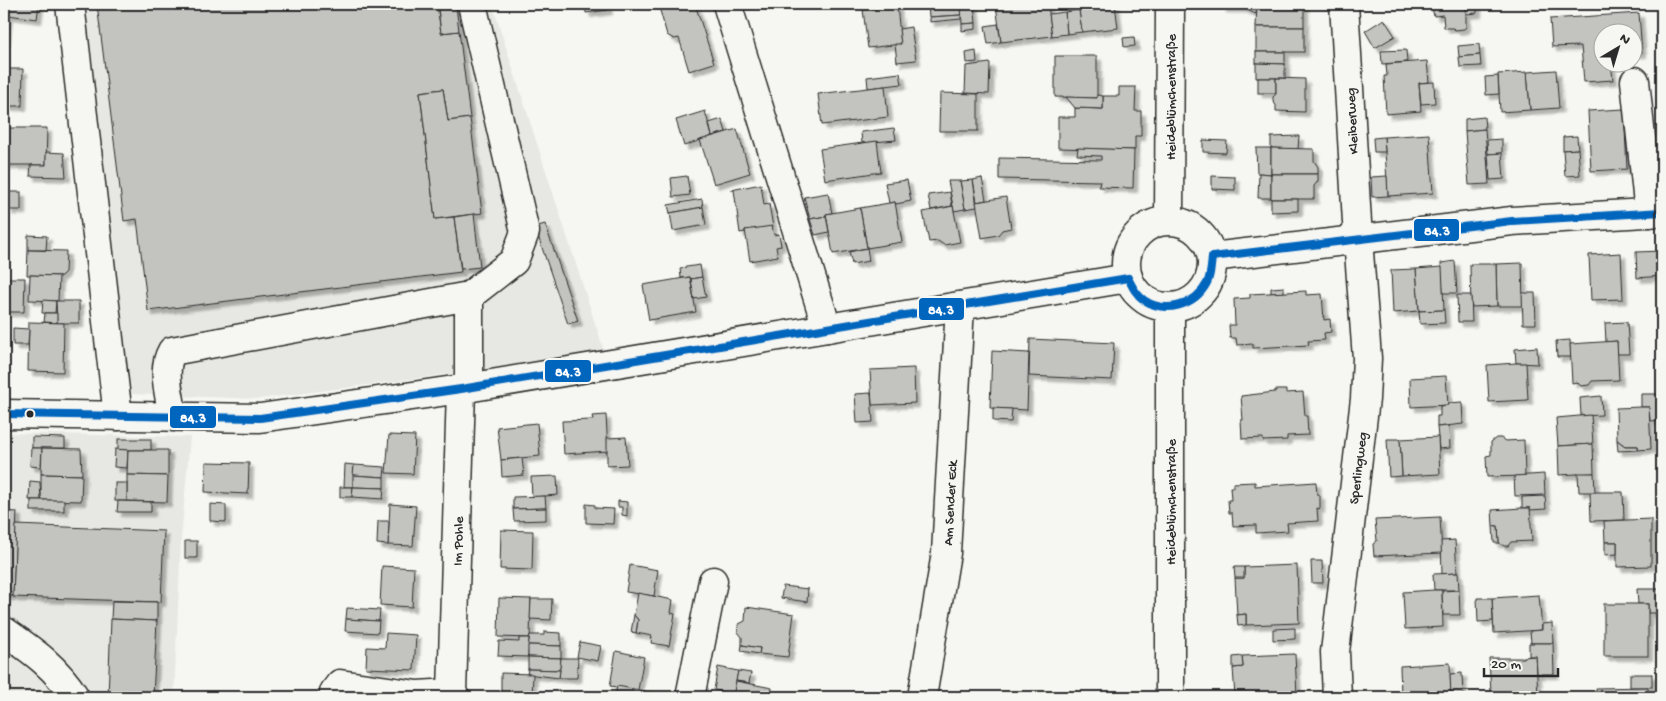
<svg xmlns="http://www.w3.org/2000/svg" width="1666" height="701" font-family="'Gochi Hand',sans-serif">
	<style>
		.built { fill: #e7e7e3 }
		.building { fill: #c3c3c0; stroke: #2b2b2b; filter: url(#shadow) }
		.lines { fill: none; stroke-linecap: round; stroke-linejoin: round }
		.minor-casing { stroke: #2b2b2b; stroke-width: 31 }
		.minor { stroke: #f6f6f2; stroke-width: 28 }
		.bus-1-casing { stroke: #f6f6f2; stroke-width: 11 }
		.bus-1 { stroke: #0065bd; stroke-width: 8 }
		.bus-dot { fill: #2b2b2b; stroke: #f6f6f2; stroke-width: 2 }
		.labels { text-anchor: middle; stroke-width: 4; stroke-linejoin: round; paint-order: stroke }
		.street-label { font-size: 14px; fill: #2b2b2b; stroke: #f6f6f2 }
		.line-badge { stroke: #f6f6f2; stroke-width: 2 }
		.badge-label { font-size: 14px; text-anchor: middle; font-weight: bold; fill: #fff }
	</style>
	<defs>
		<filter id="shadow"><feDropShadow dx="4.5" dy="4.5" stdDeviation="1" flood-color="#0004"/></filter>
	</defs>
	<rect width="100%" height="100%" fill="#f6f6f2"/>
	<filter id="ink" filterUnits="userSpaceOnUse"><feTurbulence type="fractalNoise" baseFrequency=".02" numOctaves="2"/><feDisplacementMap in="SourceGraphic" scale="10" xChannelSelector="R" yChannelSelector="G"/><feConvolveMatrix kernelMatrix="1 2 1 2 8 2 1 2 1" color-interpolation-filters="sRGB"/></filter>
	<g filter="url(#ink)">
		<g class="built">
			<path d="M 58,4 L 492,4 L 605,354 L 259,399 L 102,393 Z"/>
			<path d="M 4,433 L 190,437 L 181,539 L 174,697 L 4,697 Z"/>
		</g>
		<g class="building">
			<path d="M 4,4 L 9,4 L 5,41 L 4,41 Z"/>
			<path d="M 9,4 L 39,4 L 37,19 L 8,15 Z"/>
			<path d="M 97,4 L 437,4 L 441,33 L 459,31 L 470,118 L 448,121 L 443,89 L 420,92 L 435,219 L 454,217 L 461,272 L 148,311 L 137,219 L 124,221 Z"/>
			<path d="M 585,4 L 607,4 L 608,10 L 586,13 Z"/>
			<path d="M 670,4 L 695,4 L 714,63 L 689,71 L 679,38 L 674,39 L 667,35 L 659,7 Z"/>
			<path d="M 928,4 L 961,4 L 962,15 L 929,17 Z"/>
			<path d="M 961,4 L 974,4 L 976,23 L 962,24 Z"/>
			<path d="M 1004,4 L 1048,4 L 1052,36 L 1001,42 L 996,5 Z"/>
			<path d="M 1078,4 L 1115,4 L 1118,28 L 1082,32 Z"/>
			<path d="M 1222,4 L 1257,4 L 1256,14 L 1242,8 L 1222,8 Z"/>
			<path d="M 1257,4 L 1304,4 L 1304,27 L 1256,27 Z"/>
			<path d="M 1431,4 L 1466,4 L 1466,27 L 1464,29 L 1455,30 L 1453,28 L 1446,28 L 1444,27 L 1443,15 L 1434,16 Z"/>
			<path d="M 1466,4 L 1477,4 L 1477,13 L 1466,14 Z"/>
			<path d="M 456,6 L 459,31 L 441,33 L 438,8 Z"/>
			<path d="M 897,6 L 901,44 L 868,48 L 863,10 Z"/>
			<path d="M 1079,10 L 1082,32 L 1067,34 L 1065,12 Z"/>
			<path d="M 1065,12 L 1067,34 L 1052,36 L 1049,14 Z"/>
			<path d="M 1639,13 L 1642,53 L 1634,53 L 1634,32 L 1604,32 L 1604,62 L 1611,62 L 1613,80 L 1584,82 L 1581,46 L 1552,47 L 1550,19 Z"/>
			<path d="M 961,15 L 961,19 L 930,22 L 930,17 Z"/>
			<path d="M 1384,19 L 1395,36 L 1375,48 L 1365,31 Z"/>
			<path d="M 976,23 L 976,29 L 962,31 L 962,24 Z"/>
			<path d="M 998,24 L 1001,42 L 988,44 L 985,26 Z"/>
			<path d="M 911,27 L 916,60 L 897,62 L 895,44 L 901,44 L 899,29 Z"/>
			<rect x="1256" y="27" width="48" height="25"/>
			<path d="M 1134,37 L 1135,46 L 1124,47 L 1123,38 Z"/>
			<path d="M 1479,44 L 1480,55 L 1459,57 L 1458,46 Z"/>
			<path d="M 1406,50 L 1407,62 L 1382,64 L 1381,51 Z"/>
			<path d="M 976,51 L 977,62 L 967,63 L 966,53 Z"/>
			<path d="M 1256,52 L 1285,52 L 1285,64 L 1256,63 Z"/>
			<path d="M 1480,55 L 1481,66 L 1460,67 L 1459,57 Z"/>
			<path d="M 1055,56 L 1097,56 L 1097,98 L 1055,97 Z"/>
			<path d="M 1427,61 L 1429,82 L 1419,83 L 1421,111 L 1386,114 L 1384,76 L 1387,76 L 1386,64 Z"/>
			<path d="M 990,63 L 989,94 L 965,93 L 966,66 Z"/>
			<path d="M 1256,63 L 1285,64 L 1285,78 L 1256,78 Z"/>
			<path d="M 4,69 L 23,69 L 22,106 L 4,106 Z"/>
			<path d="M 1556,70 L 1559,108 L 1530,110 L 1527,72 Z"/>
			<path d="M 1527,72 L 1530,110 L 1500,112 L 1498,74 Z"/>
			<path d="M 900,73 L 902,84 L 868,88 L 867,77 Z"/>
			<path d="M 1498,76 L 1499,94 L 1486,95 L 1485,77 Z"/>
			<rect x="1258" y="78" width="18" height="15"/>
			<path d="M 1276,78 L 1305,79 L 1305,112 L 1276,111 L 1276,105 L 1273,102 L 1273,97 L 1276,94 Z"/>
			<path d="M 1434,82 L 1435,103 L 1421,104 L 1419,83 Z"/>
			<path d="M 885,86 L 888,117 L 822,125 L 818,94 Z"/>
			<path d="M 1119,87 L 1136,87 L 1135,111 L 1141,111 L 1141,136 L 1135,136 L 1135,150 L 1058,148 L 1058,117 L 1075,117 L 1075,108 L 1103,109 L 1103,96 L 1119,96 Z"/>
			<path d="M 443,89 L 448,121 L 470,118 L 482,213 L 435,219 L 420,92 Z"/>
			<path d="M 940,93 L 978,94 L 978,131 L 939,131 Z"/>
			<path d="M 1097,95 L 1103,96 L 1103,109 L 1075,108 L 1066,97 L 1097,98 Z"/>
			<path d="M 1624,109 L 1627,169 L 1591,171 L 1588,111 Z"/>
			<path d="M 705,111 L 712,136 L 684,146 L 676,120 Z"/>
			<path d="M 1484,117 L 1485,129 L 1465,131 L 1465,119 Z"/>
			<path d="M 722,119 L 726,132 L 712,136 L 709,123 Z"/>
			<path d="M 4,128 L 47,128 L 46,165 L 4,165 Z"/>
			<path d="M 894,128 L 896,140 L 862,143 L 861,132 Z"/>
			<path d="M 737,129 L 750,173 L 714,184 L 700,140 Z"/>
			<path d="M 1485,129 L 1489,184 L 1469,185 L 1465,131 Z"/>
			<path d="M 1429,134 L 1433,193 L 1388,196 L 1384,137 Z"/>
			<path d="M 1299,136 L 1298,149 L 1271,148 L 1271,137 Z"/>
			<path d="M 1577,136 L 1578,149 L 1563,150 L 1563,137 Z"/>
			<path d="M 1384,137 L 1385,152 L 1374,152 L 1373,138 Z"/>
			<path d="M 1502,139 L 1502,153 L 1488,154 L 1487,140 Z"/>
			<path d="M 1203,140 L 1227,141 L 1226,153 L 1203,152 Z"/>
			<path d="M 877,141 L 881,172 L 825,180 L 820,149 Z"/>
			<path d="M 1078,148 L 1134,150 L 1133,188 L 1099,187 L 1100,181 L 999,179 L 999,158 L 1101,160 L 1101,156 L 1077,155 Z"/>
			<path d="M 1256,148 L 1271,148 L 1271,174 L 1257,173 Z"/>
			<path d="M 1271,148 L 1314,149 L 1314,161 L 1318,167 L 1318,174 L 1271,174 Z"/>
			<path d="M 1578,149 L 1580,175 L 1565,176 L 1563,150 Z"/>
			<path d="M 46,152 L 64,153 L 66,177 L 30,176 L 31,165 L 46,165 Z"/>
			<path d="M 1502,153 L 1504,179 L 1490,180 L 1488,154 Z"/>
			<path d="M 1259,173 L 1271,174 L 1271,198 L 1258,198 Z"/>
			<path d="M 1271,174 L 1318,174 L 1318,181 L 1314,186 L 1314,199 L 1271,199 Z"/>
			<path d="M 687,176 L 690,195 L 673,197 L 671,178 Z"/>
			<path d="M 1212,176 L 1235,177 L 1235,190 L 1212,189 Z"/>
			<path d="M 1387,176 L 1388,196 L 1372,197 L 1371,177 Z"/>
			<path d="M 982,178 L 986,200 L 977,202 L 973,180 Z"/>
			<path d="M 907,180 L 911,201 L 896,204 L 895,202 L 889,203 L 885,183 Z"/>
			<path d="M 973,180 L 977,207 L 965,209 L 960,181 Z"/>
			<path d="M 948,181 L 960,181 L 965,209 L 954,211 Z"/>
			<path d="M 761,184 L 764,205 L 769,204 L 773,227 L 745,230 L 745,232 L 740,233 L 734,190 L 731,190 Z"/>
			<rect x="8" y="192" width="13" height="18"/>
			<path d="M 950,192 L 952,206 L 931,210 L 928,195 Z"/>
			<path d="M 828,193 L 832,213 L 826,214 L 826,216 L 810,219 L 804,197 Z"/>
			<path d="M 1006,197 L 1011,228 L 1002,230 L 998,235 L 982,238 L 976,202 Z"/>
			<path d="M 702,199 L 703,207 L 670,213 L 668,205 Z"/>
			<path d="M 1271,199 L 1298,199 L 1298,211 L 1271,212 Z"/>
			<path d="M 895,202 L 902,242 L 867,248 L 860,208 Z"/>
			<path d="M 953,206 L 960,242 L 944,245 L 938,241 L 929,242 L 923,212 Z"/>
			<path d="M 703,207 L 706,225 L 673,231 L 670,213 Z"/>
			<path d="M 860,208 L 867,248 L 833,254 L 826,214 Z"/>
			<path d="M 474,214 L 480,267 L 461,269 L 454,217 Z"/>
			<path d="M 826,216 L 829,232 L 815,235 L 810,219 Z"/>
			<path d="M 545,224 L 578,321 L 568,324 L 535,227 Z"/>
			<path d="M 772,226 L 774,235 L 779,234 L 781,246 L 776,247 L 778,256 L 750,261 L 745,230 Z"/>
			<path d="M 28,235 L 47,236 L 46,250 L 28,250 Z"/>
			<path d="M 867,248 L 869,261 L 852,264 L 849,252 Z"/>
			<path d="M 28,250 L 66,251 L 65,272 L 61,276 L 27,275 Z"/>
			<path d="M 1662,251 L 1662,276 L 1637,278 L 1636,252 Z"/>
			<path d="M 1621,253 L 1623,299 L 1591,300 L 1589,255 Z"/>
			<path d="M 1455,261 L 1457,293 L 1443,293 L 1441,263 Z"/>
			<path d="M 1522,263 L 1523,306 L 1497,306 L 1496,264 Z"/>
			<path d="M 1470,264 L 1496,264 L 1497,306 L 1471,307 Z"/>
			<path d="M 700,265 L 702,277 L 691,279 L 690,277 L 681,278 L 680,268 Z"/>
			<path d="M 1442,267 L 1444,310 L 1419,311 L 1416,269 Z"/>
			<path d="M 1416,269 L 1419,311 L 1393,313 L 1391,270 Z"/>
			<path d="M 30,275 L 59,276 L 58,301 L 29,300 Z"/>
			<path d="M 690,277 L 696,312 L 649,320 L 643,285 Z"/>
			<path d="M 702,277 L 706,297 L 694,299 L 691,279 Z"/>
			<path d="M 7,278 L 25,278 L 24,312 L 5,312 Z"/>
			<path d="M 1284,287 L 1284,293 L 1271,293 L 1271,288 Z"/>
			<path d="M 1306,291 L 1306,295 L 1322,294 L 1324,320 L 1330,319 L 1331,332 L 1324,333 L 1325,340 L 1308,341 L 1309,345 L 1253,348 L 1253,344 L 1237,345 L 1236,338 L 1230,338 L 1229,325 L 1235,325 L 1234,299 L 1250,298 L 1250,294 Z"/>
			<path d="M 1522,293 L 1535,293 L 1536,324 L 1523,324 Z"/>
			<path d="M 1457,295 L 1471,295 L 1472,322 L 1458,322 Z"/>
			<path d="M 43,300 L 56,301 L 55,313 L 42,313 Z"/>
			<path d="M 56,301 L 79,301 L 79,323 L 57,323 Z"/>
			<path d="M 1444,310 L 1445,323 L 1420,324 L 1419,311 Z"/>
			<path d="M 45,313 L 57,313 L 57,323 L 44,322 Z"/>
			<path d="M 29,322 L 64,323 L 63,372 L 28,371 Z"/>
			<path d="M 1627,322 L 1629,354 L 1617,354 L 1617,341 L 1606,342 L 1605,323 Z"/>
			<path d="M 13,328 L 29,329 L 28,345 L 13,345 Z"/>
			<path d="M 1030,339 L 1114,343 L 1112,380 L 1029,376 Z"/>
			<path d="M 1570,340 L 1571,357 L 1557,357 L 1556,341 Z"/>
			<path d="M 1617,341 L 1619,380 L 1592,381 L 1589,385 L 1581,386 L 1577,382 L 1572,383 L 1570,344 Z"/>
			<path d="M 1537,347 L 1538,364 L 1516,363 L 1515,349 Z"/>
			<path d="M 992,351 L 1029,353 L 1027,410 L 990,408 Z"/>
			<path d="M 1516,363 L 1526,363 L 1528,400 L 1489,402 L 1487,365 Z"/>
			<path d="M 914,368 L 915,403 L 872,405 L 870,370 Z"/>
			<path d="M 1446,376 L 1448,405 L 1411,407 L 1410,378 Z"/>
			<path d="M 1275,390 L 1286,390 L 1286,393 L 1303,392 L 1305,416 L 1307,416 L 1308,435 L 1287,436 L 1287,440 L 1263,441 L 1263,438 L 1242,439 L 1241,420 L 1243,420 L 1241,396 L 1275,392 Z"/>
			<path d="M 871,393 L 873,422 L 857,423 L 855,394 Z"/>
			<path d="M 1641,394 L 1660,394 L 1661,420 L 1650,421 L 1649,407 L 1641,407 Z"/>
			<path d="M 1601,396 L 1602,415 L 1581,416 L 1580,398 Z"/>
			<path d="M 1462,402 L 1463,424 L 1437,427 L 1437,416 L 1440,416 L 1440,406 L 1448,405 L 1448,403 Z"/>
			<path d="M 1641,407 L 1649,407 L 1651,449 L 1638,450 L 1638,446 L 1625,446 L 1617,440 L 1616,408 Z"/>
			<path d="M 993,408 L 1012,409 L 1011,422 L 993,421 Z"/>
			<path d="M 606,415 L 608,451 L 564,454 L 562,421 L 593,420 L 592,416 Z"/>
			<path d="M 1591,415 L 1593,444 L 1558,446 L 1556,418 Z"/>
			<path d="M 537,423 L 540,456 L 501,460 L 497,427 Z"/>
			<path d="M 1449,426 L 1450,448 L 1439,449 L 1437,427 Z"/>
			<path d="M 389,435 L 415,436 L 413,474 L 386,473 Z"/>
			<path d="M 32,437 L 65,438 L 65,448 L 32,448 Z"/>
			<path d="M 626,437 L 628,465 L 607,466 L 607,438 Z"/>
			<path d="M 1438,437 L 1440,474 L 1402,476 L 1400,439 Z"/>
			<path d="M 1496,438 L 1501,438 L 1505,441 L 1524,440 L 1525,476 L 1487,477 L 1486,456 L 1491,455 L 1491,442 Z"/>
			<rect x="118" y="439" width="33" height="11"/>
			<path d="M 1387,439 L 1400,439 L 1402,476 L 1389,477 Z"/>
			<path d="M 1617,440 L 1625,446 L 1638,446 L 1638,450 L 1618,451 Z"/>
			<path d="M 1593,444 L 1594,473 L 1559,475 L 1558,446 Z"/>
			<path d="M 31,448 L 42,448 L 41,467 L 30,466 Z"/>
			<path d="M 42,448 L 81,449 L 82,475 L 41,474 Z"/>
			<path d="M 115,449 L 128,450 L 127,468 L 114,467 Z"/>
			<path d="M 128,450 L 168,450 L 168,476 L 127,475 Z"/>
			<path d="M 522,458 L 524,475 L 502,477 L 501,460 Z"/>
			<path d="M 206,462 L 249,463 L 248,494 L 205,492 Z"/>
			<path d="M 345,464 L 354,465 L 353,487 L 344,487 Z"/>
			<path d="M 354,465 L 385,467 L 384,477 L 353,475 Z"/>
			<path d="M 1578,473 L 1594,473 L 1595,492 L 1579,492 Z"/>
			<path d="M 41,474 L 82,475 L 81,501 L 41,500 Z"/>
			<path d="M 1544,474 L 1545,495 L 1515,496 L 1514,476 Z"/>
			<path d="M 127,475 L 168,476 L 167,502 L 127,501 Z"/>
			<path d="M 353,475 L 384,477 L 384,488 L 353,487 Z"/>
			<path d="M 557,476 L 558,495 L 532,497 L 531,477 Z"/>
			<path d="M 30,481 L 40,482 L 41,500 L 29,500 Z"/>
			<path d="M 1255,482 L 1255,486 L 1316,482 L 1317,495 L 1320,495 L 1320,509 L 1317,508 L 1318,521 L 1287,523 L 1288,531 L 1256,533 L 1256,525 L 1233,526 L 1232,513 L 1229,513 L 1228,500 L 1231,500 L 1230,487 L 1233,487 L 1233,483 Z"/>
			<rect x="115" y="483" width="12" height="18"/>
			<path d="M 340,487 L 353,487 L 352,497 L 340,497 Z"/>
			<path d="M 353,487 L 384,488 L 383,499 L 352,497 Z"/>
			<path d="M 1595,492 L 1623,492 L 1624,520 L 1591,521 L 1590,493 Z"/>
			<path d="M 545,496 L 546,508 L 513,509 L 513,497 Z"/>
			<path d="M 1545,496 L 1546,509 L 1530,510 L 1530,508 L 1522,508 L 1522,497 Z"/>
			<rect x="31" y="500" width="33" height="11"/>
			<path d="M 118,501 L 151,502 L 151,512 L 117,512 Z"/>
			<path d="M 618,501 L 627,502 L 627,516 L 622,515 L 622,507 L 618,507 Z"/>
			<path d="M 210,504 L 226,505 L 226,522 L 210,521 Z"/>
			<path d="M 390,504 L 416,506 L 413,546 L 388,545 Z"/>
			<path d="M 586,504 L 595,505 L 595,508 L 614,509 L 613,524 L 586,523 Z"/>
			<path d="M 546,508 L 546,520 L 514,521 L 513,509 Z"/>
			<path d="M 1522,508 L 1530,508 L 1532,541 L 1511,542 L 1508,546 L 1504,546 L 1499,543 L 1498,526 L 1493,526 L 1492,510 Z"/>
			<path d="M 4,511 L 17,512 L 13,596 L 4,596 Z"/>
			<path d="M 1440,517 L 1442,553 L 1374,556 L 1373,544 L 1377,541 L 1375,520 Z"/>
			<path d="M 1651,519 L 1651,566 L 1617,567 L 1617,542 L 1605,542 L 1604,521 Z"/>
			<path d="M 378,521 L 389,521 L 388,545 L 377,544 Z"/>
			<path d="M 16,525 L 164,531 L 161,602 L 13,597 Z"/>
			<path d="M 1493,526 L 1498,526 L 1499,543 L 1494,543 Z"/>
			<path d="M 501,530 L 533,531 L 532,570 L 500,569 Z"/>
			<path d="M 1455,540 L 1457,573 L 1442,574 L 1441,541 Z"/>
			<rect x="185" y="541" width="12" height="17"/>
			<path d="M 1605,542 L 1617,542 L 1617,554 L 1605,555 Z"/>
			<path d="M 1311,561 L 1322,561 L 1323,583 L 1312,583 Z"/>
			<path d="M 630,565 L 658,570 L 654,596 L 626,592 Z"/>
			<path d="M 1297,565 L 1299,623 L 1246,625 L 1246,614 L 1237,615 L 1235,578 L 1244,578 L 1244,567 Z"/>
			<path d="M 382,566 L 414,568 L 412,607 L 380,605 Z"/>
			<path d="M 1234,567 L 1244,567 L 1244,578 L 1235,578 Z"/>
			<path d="M 1458,573 L 1459,590 L 1434,590 L 1433,574 Z"/>
			<path d="M 783,586 L 808,589 L 807,602 L 781,598 Z"/>
			<path d="M 1637,589 L 1662,589 L 1662,613 L 1648,613 L 1648,604 L 1638,604 Z"/>
			<path d="M 1434,590 L 1442,590 L 1443,627 L 1405,629 L 1403,592 Z"/>
			<path d="M 1459,590 L 1460,615 L 1443,615 L 1442,591 Z"/>
			<path d="M 638,593 L 673,600 L 671,613 L 675,614 L 669,646 L 651,643 L 652,636 L 636,633 L 638,620 L 634,615 Z"/>
			<path d="M 1539,595 L 1542,630 L 1494,633 L 1492,598 Z"/>
			<path d="M 499,598 L 531,599 L 530,638 L 498,637 Z"/>
			<path d="M 1477,598 L 1492,598 L 1493,621 L 1478,622 Z"/>
			<path d="M 531,599 L 552,599 L 551,620 L 530,619 Z"/>
			<path d="M 112,601 L 157,602 L 157,621 L 111,619 Z"/>
			<rect x="1604" y="604" width="44" height="52"/>
			<path d="M 746,607 L 794,614 L 788,657 L 759,654 L 760,648 L 742,645 L 742,637 L 738,632 L 739,624 L 745,621 Z"/>
			<path d="M 347,608 L 380,610 L 379,621 L 346,619 Z"/>
			<path d="M 1246,614 L 1246,625 L 1238,626 L 1237,615 Z"/>
			<path d="M 634,615 L 638,620 L 636,633 L 631,632 Z"/>
			<path d="M 111,619 L 157,621 L 153,697 L 108,697 Z"/>
			<path d="M 346,619 L 379,621 L 378,633 L 345,631 Z"/>
			<path d="M 1552,623 L 1553,643 L 1531,643 L 1530,631 L 1542,630 L 1542,624 Z"/>
			<path d="M 1295,628 L 1295,639 L 1273,640 L 1273,629 Z"/>
			<path d="M 544,632 L 561,633 L 561,646 L 528,645 L 530,635 L 544,635 Z"/>
			<path d="M 386,633 L 416,635 L 414,670 L 366,668 L 367,647 L 385,648 Z"/>
			<path d="M 519,638 L 529,638 L 528,657 L 498,656 L 499,641 L 519,642 Z"/>
			<path d="M 580,642 L 601,646 L 598,661 L 577,657 Z"/>
			<path d="M 1529,643 L 1553,643 L 1554,674 L 1537,674 L 1536,656 L 1529,656 Z"/>
			<path d="M 528,645 L 561,646 L 561,658 L 528,657 Z"/>
			<path d="M 742,645 L 760,648 L 759,654 L 741,651 Z"/>
			<path d="M 616,651 L 644,657 L 638,690 L 610,686 Z"/>
			<path d="M 1295,654 L 1297,697 L 1235,697 L 1233,668 L 1243,667 L 1242,656 Z"/>
			<path d="M 1242,656 L 1243,667 L 1233,668 L 1233,657 Z"/>
			<path d="M 1536,656 L 1538,697 L 1520,697 L 1519,692 L 1491,693 L 1489,658 L 1523,658 L 1523,657 Z"/>
			<path d="M 528,657 L 561,658 L 560,670 L 528,669 Z"/>
			<path d="M 561,658 L 578,658 L 577,678 L 559,678 Z"/>
			<path d="M 1450,663 L 1451,697 L 1401,697 L 1400,666 Z"/>
			<path d="M 718,667 L 738,671 L 734,694 L 714,690 Z"/>
			<path d="M 528,669 L 560,670 L 559,678 L 527,674 Z"/>
			<path d="M 738,671 L 751,673 L 749,683 L 736,681 Z"/>
			<path d="M 501,673 L 533,674 L 532,697 L 501,697 Z"/>
			<path d="M 1462,673 L 1463,697 L 1451,697 L 1450,674 Z"/>
			<rect x="1630" y="674" width="22" height="13"/>
			<path d="M 736,681 L 772,688 L 771,697 L 733,697 Z"/>
			<path d="M 617,686 L 661,694 L 661,697 L 615,697 Z"/>
			<path d="M 1648,687 L 1648,697 L 1596,697 L 1596,688 Z"/>
		</g>
		<g class="lines">
			<g class="minor-casing">
				<g id="minor">
					<path d="M 70,4 L 118,416"/>
					<path d="M 727,4 L 827,328"/>
					<path d="M 1635,81 L 1649,213"/>
					<path d="M 1169,220 L 1170,4"/>
					<circle cx="1169" cy="264" r="43"/>
					<path d="M 1212,257 L 1512,221 L 1662,212"/>
					<path d="M 1170,307 L 1170,697"/>
					<path d="M 469,388 L 469,296 L 514,261 L 525,232 L 472,4"/>
					<path d="M 4,414 L 260,418 L 461,389 L 1128,278"/>
					<path d="M 173,417 C 170,396 161,370 172,351 L 469,296"/>
					<path d="M 4,631 C 33,651 56,667 75,697"/>
					<path d="M 334,697 L 334,692 L 340,684 L 417,695 L 452,693"/>
					<path d="M 455,697 L 452,693 L 461,389"/>
					<path d="M 690,697 L 713,581"/>
					<path d="M 922,697 L 946,553 L 960,306"/>
					<path d="M 1337,697 L 1335,652 L 1365,399 L 1367,358 L 1358,239 L 1344,4"/>
				</g>
			</g>
			<use href="#minor" class="minor"/>
			<g class="bus-1-casing">
				<g id="bus-1">
					<path d="M 1212,257 L 1512,221 L 1662,212"/>
					<path d="M 1128,278 C 1132,286 1136,295 1144,300 C 1165,314 1195,306 1207,283 C 1211,275 1211,266 1212,257"/>
					<path d="M 4,414 L 260,418 L 461,389 L 1128,278"/>
				</g>
			</g>
			<use href="#bus-1" class="bus-1"/>
		</g>
	</g>
	<circle class="bus-dot" cx="30" cy="414" r="4.5"/>
	<g class="labels">
		<g class="street-label">
			<text transform="translate(1170 97) rotate(-90)" y="5">Heideblümchenstraße</text>
			<text transform="translate(1351 121) rotate(-93)" y="5">Kleiberweg</text>
			<text transform="translate(1357 468) rotate(-83)" y="5">Sperlingweg</text>
			<text transform="translate(1170 502) rotate(-90)" y="5">Heideblümchenstraße</text>
			<text transform="translate(949 503) rotate(-87)" y="5">Am Sender Eck</text>
			<text transform="translate(457 541) rotate(-88)" y="5">Im Pohle</text>
		</g>
	</g>
	<g class="line-badge">
		<rect x="1413" y="218" width="47" height="24" rx="5" fill="#0065bd"/>
		<rect x="918" y="297" width="47" height="24" rx="5" fill="#0065bd"/>
		<rect x="544" y="359" width="48" height="24" rx="5" fill="#0065bd"/>
		<rect x="169" y="405" width="48" height="24" rx="5" fill="#0065bd"/>
	</g>
	<g class="badge-label">
		<text x="1437" y="235">84.3</text>
		<text x="941" y="314">84.3</text>
		<text x="568" y="376">84.3</text>
		<text x="193" y="422">84.3</text>
	</g>
	<rect width="1666" height="701" fill="none" stroke="#f6f6f2" stroke-width="20"/>
	<rect x="10" y="10" width="1646" height="681" fill="none" stroke="#2b2b2b" stroke-width="2" filter="url(#ink)"/>
	<g transform="translate(1618 48) rotate(38)"><circle r="24" fill="#f6f6f2" stroke="#a5a5a2"/>
	<path d="M0-4L9 19L0 12L-9 19Z" fill="#2b2b2b"/>
	<text y="-8" font-size="14" font-weight="bold" text-anchor="middle" fill="#2b2b2b">N</text>
	</g>
	<path d="M1484 668v8h74v-8" fill="none" stroke="#2b2b2b" stroke-width="2.5"/>
	<text x="1491" y="668" font-size="15" fill="#2b2b2b" stroke="#f6f6f2" stroke-width="4" paint-order="stroke">20 m</text>
</svg>
